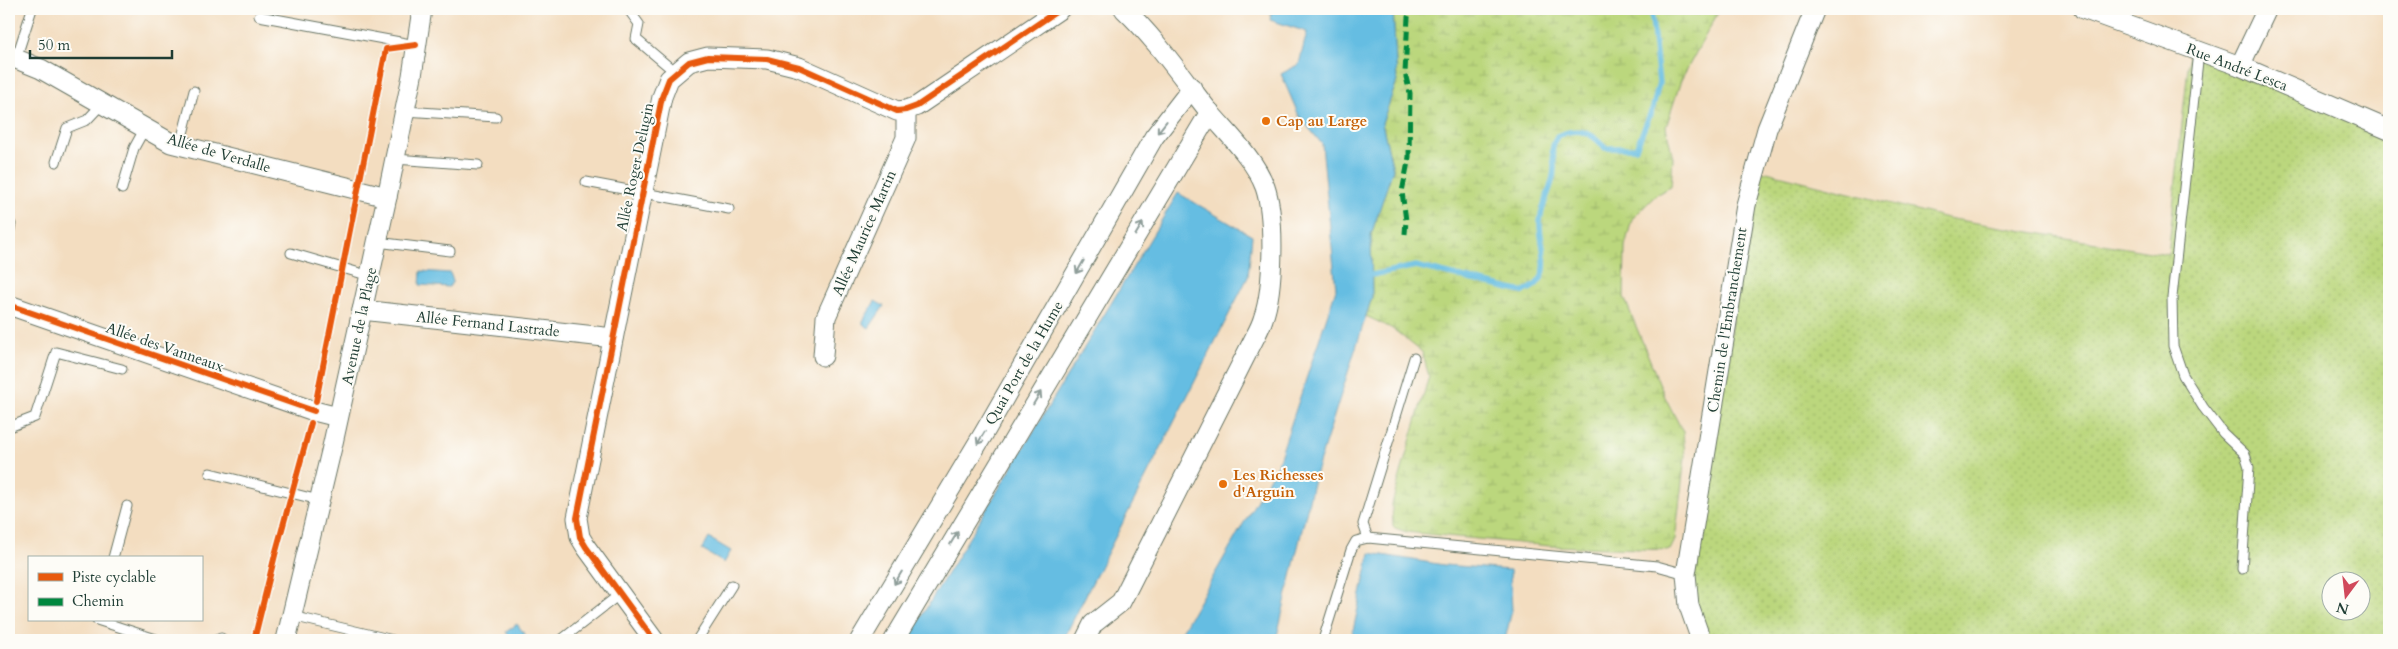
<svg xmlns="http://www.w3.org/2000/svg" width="2398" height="649" font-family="Cardo,serif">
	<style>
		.wetland { fill: url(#wetland-marsh); stroke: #6d8a58 }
		.park { fill: url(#park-dots); stroke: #6d8a58; fill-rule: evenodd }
		.water { fill: #65bde2; stroke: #427d8b }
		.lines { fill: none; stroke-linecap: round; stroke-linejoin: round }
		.stream { stroke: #65bde2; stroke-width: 5.5 }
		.lane-casing { stroke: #697565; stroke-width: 11 }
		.street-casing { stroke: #697565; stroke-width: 21 }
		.lane { stroke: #fff; stroke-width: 9 }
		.street { stroke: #fff; stroke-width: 19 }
		.quiet { stroke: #00873e; stroke-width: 5; stroke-dasharray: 10 5; stroke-linecap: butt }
		.cycleway-casing { stroke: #fdfcf7; stroke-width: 9 }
		.cycleway { stroke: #e8590c; stroke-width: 6 }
		.oneway { stroke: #8f9e9a }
		.food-dot { fill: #e8710a; stroke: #fdfcf7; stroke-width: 2 }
		.labels { text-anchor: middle; stroke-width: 4; stroke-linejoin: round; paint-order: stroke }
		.street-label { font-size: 15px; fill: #1f3d34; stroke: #fdfcf7 }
		.food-label { font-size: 15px; font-weight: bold; fill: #c56008; stroke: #fdfcf7; text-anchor: start }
	</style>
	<defs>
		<pattern id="wetland-marsh" width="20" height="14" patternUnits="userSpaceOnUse" patternTransform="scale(1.25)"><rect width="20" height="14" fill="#bbd77d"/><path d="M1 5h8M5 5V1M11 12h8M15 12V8" fill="none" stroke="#a0b96d"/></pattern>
		<pattern id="park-dots" width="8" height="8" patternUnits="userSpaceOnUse" patternTransform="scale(1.25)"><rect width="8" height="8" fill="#bbd77d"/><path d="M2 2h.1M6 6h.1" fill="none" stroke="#a0b96d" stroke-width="1.8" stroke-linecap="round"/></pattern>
	</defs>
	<rect width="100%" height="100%" fill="#fdfcf7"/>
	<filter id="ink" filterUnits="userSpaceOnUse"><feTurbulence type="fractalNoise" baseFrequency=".02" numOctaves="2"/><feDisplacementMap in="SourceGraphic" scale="10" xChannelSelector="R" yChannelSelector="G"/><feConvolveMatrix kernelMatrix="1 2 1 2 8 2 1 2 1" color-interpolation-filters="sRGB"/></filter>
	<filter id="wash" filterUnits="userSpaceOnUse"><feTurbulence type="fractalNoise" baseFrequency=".0096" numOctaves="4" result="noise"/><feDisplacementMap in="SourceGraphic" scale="20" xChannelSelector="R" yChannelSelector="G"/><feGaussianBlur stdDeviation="1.12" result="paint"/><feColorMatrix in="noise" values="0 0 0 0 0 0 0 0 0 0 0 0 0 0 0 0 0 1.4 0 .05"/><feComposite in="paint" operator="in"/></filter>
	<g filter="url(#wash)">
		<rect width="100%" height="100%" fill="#f3ddc0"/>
		<path class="wetland" d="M 1393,9 L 1720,9 L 1681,80 L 1666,127 L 1673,158 L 1671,187 L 1657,194 L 1632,219 L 1625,246 L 1624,297 L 1665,397 L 1683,432 L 1685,457 L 1675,540 L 1670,550 L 1550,546 L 1406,532 L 1393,527 L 1392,504 L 1429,376 L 1422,352 L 1393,329 L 1366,316 L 1372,297 L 1371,235 L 1393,169 L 1382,123 L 1397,81 Z"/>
		<path class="park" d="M 2190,48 L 2389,130 L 2389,640 L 1701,640 L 1689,606 L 1755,169 L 1947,218 L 2168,255 ZM 2330,582 L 2360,582 L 2360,612 L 2330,612 Z"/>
		<g class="water">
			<path d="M 1272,9 L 1393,9 L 1397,81 L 1382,123 L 1393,169 L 1371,235 L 1372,297 L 1314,479 L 1276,640 L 1177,640 L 1278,463 L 1336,289 L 1322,144 L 1299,116 L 1281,74 L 1299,64 L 1307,32 L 1270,20 Z"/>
			<path d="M 1178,193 L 1252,236 L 1248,277 L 1063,640 L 907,640 Z"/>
			<path d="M 421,271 L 450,273 L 453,281 L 449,287 L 420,285 Z"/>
			<path d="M 875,301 L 884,306 L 869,328 L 863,324 L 863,321 Z"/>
			<path d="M 709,538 L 731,551 L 724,563 L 702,550 Z"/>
			<path d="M 1370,553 L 1444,565 L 1510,570 L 1512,610 L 1505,640 L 1351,640 Z"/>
			<path d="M 517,624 L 529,640 L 512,640 L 506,632 Z"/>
		</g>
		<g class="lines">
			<path class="stream" d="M 1372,275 L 1416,266 L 1522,292 C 1559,280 1539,247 1540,222 C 1541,203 1555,185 1554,166 C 1554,150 1549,153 1557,136 C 1578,127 1591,131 1605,148 L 1636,148 L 1653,107 L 1659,83 L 1651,9"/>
		</g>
	</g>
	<g filter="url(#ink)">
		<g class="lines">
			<g class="lane-casing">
				<g id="lane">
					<path d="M 628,9 L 639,24 L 636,39 L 675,72"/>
					<path d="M 259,16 L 416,45"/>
					<path d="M 2199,52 L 2172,297 L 2173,346 L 2183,375 L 2203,407 L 2223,433 L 2245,454 L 2249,467 L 2242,569"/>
					<path d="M 16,59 L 32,9"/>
					<path d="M 405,111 L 496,117"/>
					<path d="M 180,145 L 194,91"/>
					<path d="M 395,159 L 478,165"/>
					<path d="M 56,162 L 67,128 L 87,120 L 102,104"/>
					<path d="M 586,182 L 729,209"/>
					<path d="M 122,189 L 134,148 L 145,128"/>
					<path d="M 9,234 L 11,224"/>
					<path d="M 377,242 L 450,251"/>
					<path d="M 291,253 L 370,276"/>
					<path d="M 9,427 L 35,417 L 56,352 L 122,369"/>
					<path d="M 210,473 L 319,500"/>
					<path d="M 1368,538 L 1363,524 L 1414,358"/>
					<path d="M 113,558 L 127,506"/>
					<path d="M 292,616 L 393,640"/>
					<path d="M 97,620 L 159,640"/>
					<path d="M 216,640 L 221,638 L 223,640"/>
					<path d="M 561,640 L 620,594"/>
					<path d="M 697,640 L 732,585"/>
					<path d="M 1323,640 L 1351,550 L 1356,541 L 1368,538 L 1657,566 L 1686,574"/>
				</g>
			</g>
			<g class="street-casing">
				<g id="street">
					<path d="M 2083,9 L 2240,66 L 2389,130"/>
					<path d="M 9,56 L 41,69 L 171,143 L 387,197"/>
					<path d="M 2240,66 L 2267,9"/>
					<path d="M 9,305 L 314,411 L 338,417"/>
					<path d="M 362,310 L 613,338"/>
					<path d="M 823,356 L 826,317 L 906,138 L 906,110"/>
					<path d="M 286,640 L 333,443 L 387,197 L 412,76 L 422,9"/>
					<path d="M 654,640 L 586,547 L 580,537 L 577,518 L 662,97 L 669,79 L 689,62 L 708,57 L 767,59 L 799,67 L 897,111 L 906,110 L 917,106 L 1060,9"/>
					<path d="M 860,640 L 984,433 L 1154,137 L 1192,88"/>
					<path d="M 894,640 L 1210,112"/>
					<path d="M 1085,640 L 1093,624 L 1121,602 L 1254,339 C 1257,333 1261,326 1263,319 C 1274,289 1275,216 1265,187 C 1255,160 1230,136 1211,114 C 1183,79 1157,40 1124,9"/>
					<path d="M 1701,640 L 1689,606 L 1686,574 L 1746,205 L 1767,129 L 1815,9"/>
				</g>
			</g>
			<use href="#lane" class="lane"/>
			<use href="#street" class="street"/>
			<path class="quiet" d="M 1405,234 L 1406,220 L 1402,192 L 1409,157 L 1410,93 L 1405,73 L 1408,17 L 1411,9"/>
			<g class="cycleway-casing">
				<g id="cycleway">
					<path d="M 9,305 L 314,411"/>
					<path d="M 316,401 L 386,49 L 416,45"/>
					<path d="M 254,640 L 275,555 L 311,423"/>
					<path d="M 654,640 L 586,547 L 580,537 L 577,518 L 662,97 L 669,79 L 689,62 L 708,57 L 767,59 L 799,67 L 897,111 L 906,110 L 917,106 L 1060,9"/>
				</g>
			</g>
			<use href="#cycleway" class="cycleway"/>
		</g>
		<defs><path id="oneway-shaft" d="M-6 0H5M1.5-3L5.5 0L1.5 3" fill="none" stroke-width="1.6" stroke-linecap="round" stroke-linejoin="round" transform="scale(1.25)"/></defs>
		<g class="oneway">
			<use href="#oneway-shaft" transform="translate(1162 127) rotate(128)"/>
			<use href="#oneway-shaft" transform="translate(1139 229) rotate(-59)"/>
			<use href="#oneway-shaft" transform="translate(1080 267) rotate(120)"/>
			<use href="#oneway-shaft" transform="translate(1037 398) rotate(-59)"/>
			<use href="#oneway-shaft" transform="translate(981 438) rotate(121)"/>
			<use href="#oneway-shaft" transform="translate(954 538) rotate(-59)"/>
			<use href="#oneway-shaft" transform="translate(898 578) rotate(121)"/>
		</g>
	</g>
	<g class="food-dot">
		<circle cx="1266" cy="121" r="5"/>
		<circle cx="1223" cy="484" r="5"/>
	</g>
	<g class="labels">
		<g class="street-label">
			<text transform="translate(2237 67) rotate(21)" y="5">Rue André Lesca</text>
			<text transform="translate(219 153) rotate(16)" y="5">Allée de Verdalle</text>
			<text transform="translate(635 167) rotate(-78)" y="5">Allée Roger Delugin</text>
			<text transform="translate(864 233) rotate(-66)" y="5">Allée Maurice Martin</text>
			<text transform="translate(1727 320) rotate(-81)" y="5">Chemin de l'Embranchement</text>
			<text transform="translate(488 324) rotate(6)" y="5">Allée Fernand Lastrade</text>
			<text transform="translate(359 326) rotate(-78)" y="5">Avenue de la Plage</text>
			<text transform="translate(165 347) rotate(19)" y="5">Allée des Vanneaux</text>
			<text transform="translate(1024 363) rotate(-60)" y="5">Quai Port de la Hume</text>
		</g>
		<g class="food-label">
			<text x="1276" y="126">Cap au Large</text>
			<text x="1233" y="480">Les Richesses<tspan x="1233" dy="17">d'Arguin</tspan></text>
		</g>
	</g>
	<rect width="2398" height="649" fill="none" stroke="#fdfcf7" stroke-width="30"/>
	<rect x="28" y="556" width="175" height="65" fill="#fdfcf7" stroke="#a4b0a9"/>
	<rect x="38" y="573" width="25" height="8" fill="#e8590c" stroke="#a4b0a9"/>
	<text x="72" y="582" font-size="15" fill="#1f3d34">Piste cyclable</text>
	<rect x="38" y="598" width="25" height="8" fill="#00873e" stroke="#a4b0a9"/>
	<text x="72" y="606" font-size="15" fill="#1f3d34">Chemin</text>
	<g transform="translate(2346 596) rotate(195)"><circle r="24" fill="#fdfcf7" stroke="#a4b0a9"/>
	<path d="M0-4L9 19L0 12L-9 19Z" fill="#d1495b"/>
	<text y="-8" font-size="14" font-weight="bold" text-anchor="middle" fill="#1f3d34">N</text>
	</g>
	<path d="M30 50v8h142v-8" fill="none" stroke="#1f3d34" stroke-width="2.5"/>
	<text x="38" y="50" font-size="15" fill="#1f3d34" stroke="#fdfcf7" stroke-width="4" paint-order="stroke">50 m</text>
</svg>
